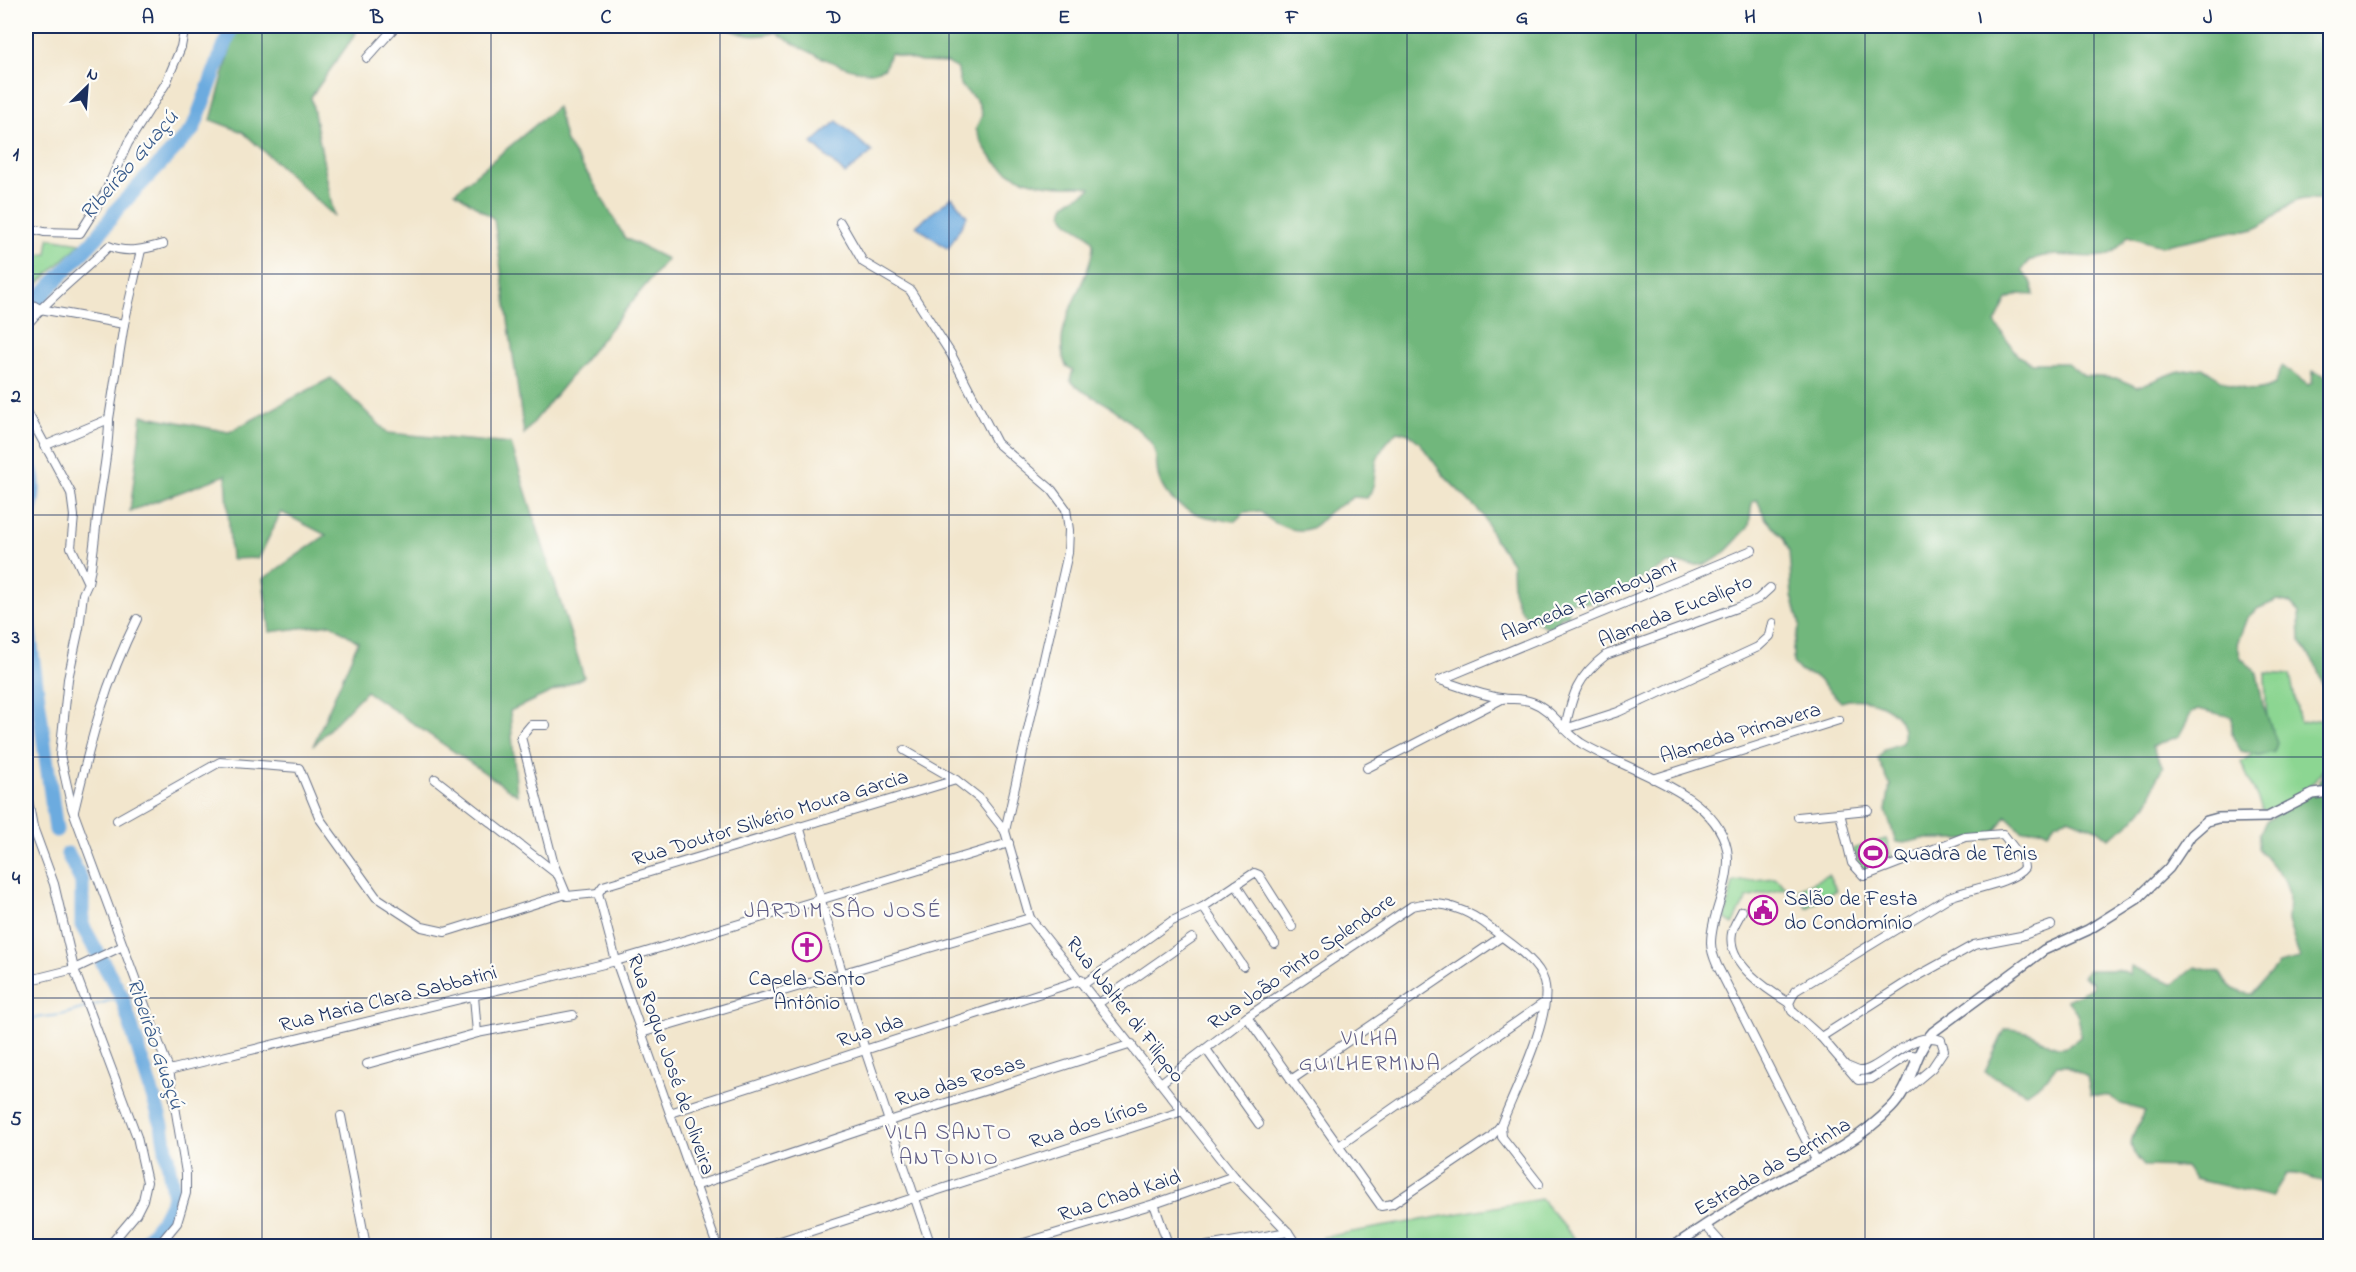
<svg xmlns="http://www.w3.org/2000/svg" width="2356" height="1272" font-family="'Indie Flower',sans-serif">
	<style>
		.green { fill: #8cd692; stroke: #548278; stroke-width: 1.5 }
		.forest { fill: #71b77c; stroke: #46736d; stroke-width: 1.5 }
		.water { fill: #6cabdf; stroke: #446d9e; stroke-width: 1.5 }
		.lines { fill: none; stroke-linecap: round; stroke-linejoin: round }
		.stream { stroke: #6cabdf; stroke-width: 2 }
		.river { stroke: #6cabdf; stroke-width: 15 }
		.minor-casing { stroke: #666f85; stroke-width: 10 }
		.tertiary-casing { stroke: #666f85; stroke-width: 12 }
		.minor { stroke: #fff; stroke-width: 8 }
		.tertiary { stroke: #fff; stroke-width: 9 }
		.grid { fill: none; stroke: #1b2f5e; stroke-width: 1.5; stroke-opacity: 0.55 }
		.labels { text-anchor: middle; stroke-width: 4.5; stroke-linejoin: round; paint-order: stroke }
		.street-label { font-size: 21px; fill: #1b2f5e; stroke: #fdfcf7 }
		.poi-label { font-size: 21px; fill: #1b2f5e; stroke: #fdfcf7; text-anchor: start }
		.water-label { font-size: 22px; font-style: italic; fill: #375a8b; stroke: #fdfcf7 }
		.neighbourhood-label { font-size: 22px; letter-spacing: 1.5px; fill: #605e86; stroke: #fdfcf7 }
		.neatline { fill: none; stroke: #1b2f5e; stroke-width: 2 }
		.grid-label { font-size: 20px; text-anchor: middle; font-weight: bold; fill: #1b2f5e }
	</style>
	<rect width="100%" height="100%" fill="#fdfcf7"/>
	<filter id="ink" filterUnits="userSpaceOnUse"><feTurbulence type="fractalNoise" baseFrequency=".0167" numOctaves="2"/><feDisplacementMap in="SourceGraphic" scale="12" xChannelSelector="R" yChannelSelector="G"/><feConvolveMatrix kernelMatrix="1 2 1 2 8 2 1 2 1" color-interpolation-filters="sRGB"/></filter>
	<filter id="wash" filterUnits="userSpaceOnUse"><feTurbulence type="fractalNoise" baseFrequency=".008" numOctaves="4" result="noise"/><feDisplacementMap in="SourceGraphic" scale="24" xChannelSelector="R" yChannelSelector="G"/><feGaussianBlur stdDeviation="1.35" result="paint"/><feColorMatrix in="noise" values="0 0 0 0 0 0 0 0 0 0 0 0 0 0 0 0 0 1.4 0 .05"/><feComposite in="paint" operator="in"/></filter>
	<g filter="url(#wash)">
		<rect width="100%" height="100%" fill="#f2e6cd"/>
		<g class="green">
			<path d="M 49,238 L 81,243 L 26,295 L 26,256 L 47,254 Z"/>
			<path d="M 2265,673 L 2290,675 L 2300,723 L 2330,717 C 2330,728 2333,744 2330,754 C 2321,783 2292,807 2263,811 L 2241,762 L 2257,751 L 2267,726 Z"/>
			<path d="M 1886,839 L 1892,857 L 1862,870 L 1853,849 Z"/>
			<path d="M 1828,875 L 1837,890 L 1807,908 L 1798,889 Z"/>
			<path d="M 1775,878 L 1787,888 L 1747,898 L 1733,924 L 1725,919 L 1733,882 Z"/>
			<path d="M 1541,1199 L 1581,1246 L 1324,1246 L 1323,1237 Z"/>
		</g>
		<g class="forest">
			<path d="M 237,26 L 354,26 L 356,33 L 311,97 L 334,216 L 243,132 L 211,120 Z"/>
			<path d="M 722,26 L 2330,26 L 2330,160 L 2328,163 L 2330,200 C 2317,201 2305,195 2293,203 C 2272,216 2261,234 2234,231 L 2161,246 L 2128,236 C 2122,243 2116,252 2107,255 C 2085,263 2035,242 2022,271 L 2032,283 L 2034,295 L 2019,294 L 2007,299 L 1995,323 L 2018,356 L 2032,363 L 2067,363 L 2084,376 L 2116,378 L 2137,387 L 2179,371 L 2203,368 C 2225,384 2249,398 2275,384 L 2282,366 L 2308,385 L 2312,383 L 2313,371 L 2330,378 L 2330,706 L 2316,666 L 2300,641 L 2299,613 L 2290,603 L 2278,600 L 2257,609 L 2247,618 L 2237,644 L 2241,658 L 2257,673 L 2263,705 L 2277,743 L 2274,752 L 2259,755 L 2241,751 L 2232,735 L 2232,717 L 2198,709 L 2192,712 L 2179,736 L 2152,747 L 2163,767 C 2154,778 2155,791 2148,802 C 2140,817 2123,829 2109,838 L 2099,830 L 2068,818 L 2055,823 L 2048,832 L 2042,829 L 2022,831 L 2006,816 L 1991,839 L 1922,839 L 1905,843 L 1896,842 L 1886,811 L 1890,785 L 1878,759 L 1885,749 L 1902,743 C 1911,710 1868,693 1841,702 L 1816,677 L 1801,672 L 1793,663 L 1793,647 L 1800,625 L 1792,596 L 1789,551 L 1783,538 L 1766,519 L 1757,500 L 1753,501 C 1749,511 1752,519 1748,528 C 1734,541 1720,563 1700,565 C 1689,566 1679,562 1668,564 L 1599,603 L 1569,602 L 1567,606 L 1569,616 L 1560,617 L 1559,624 L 1554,630 L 1528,618 L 1519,608 L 1513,591 L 1512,563 L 1495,540 L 1482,514 L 1445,477 L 1419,442 L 1409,434 L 1397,431 C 1389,440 1380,449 1377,460 C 1373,475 1377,485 1367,498 L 1353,497 C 1345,504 1336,506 1329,512 C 1323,517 1320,524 1311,528 C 1294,535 1271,523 1260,511 L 1245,512 L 1235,521 C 1204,519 1167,510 1158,475 C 1155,460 1159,450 1146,437 C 1137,428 1125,418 1115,410 C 1100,398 1083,395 1070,380 L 1073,370 L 1066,366 C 1049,325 1089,286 1093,247 C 1094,230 1066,228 1063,214 C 1060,198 1084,197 1091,188 C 1082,184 1073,187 1063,186 C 1020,184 990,170 976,129 L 982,115 L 978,102 L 960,85 L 958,70 L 948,63 L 921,62 L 890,53 L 885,68 C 881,69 875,72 871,72 C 849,73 794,46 776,32 C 756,39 741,35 722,26 Z"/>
			<path d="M 557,107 L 566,142 L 591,179 L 625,238 L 667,259 L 524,434 L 494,219 L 455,192 Z"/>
			<path d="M 331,378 L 388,433 L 511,444 L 584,677 L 510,711 L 517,795 L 366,691 L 313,746 L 358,642 L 331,624 L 270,632 L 263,579 L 326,535 L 281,512 L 259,558 L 231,559 L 226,475 L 130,511 L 142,415 L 229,432 Z"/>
			<path d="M 2330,760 L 2330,1181 C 2314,1183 2302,1171 2286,1174 L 2272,1197 L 2194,1179 L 2185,1167 L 2144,1166 C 2121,1142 2134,1136 2145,1111 L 2118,1103 L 2110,1096 L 2091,1095 L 2087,1077 L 2066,1065 L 2057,1065 L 2047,1078 L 2026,1093 L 1985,1072 L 2005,1029 C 2013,1029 2021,1030 2029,1033 C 2051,1041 2056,1058 2080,1037 C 2081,1021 2078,1012 2067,1000 L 2092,988 L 2092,982 L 2083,977 L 2088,970 L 2118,970 L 2130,975 L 2131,966 L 2173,984 L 2195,967 L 2220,973 C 2229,987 2235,993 2252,994 L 2278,964 L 2300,959 L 2288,921 L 2289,894 L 2285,881 L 2258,848 L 2259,835 L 2266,821 L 2315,790 C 2322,781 2323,770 2330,760 Z"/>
		</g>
		<g class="water">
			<path d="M 837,121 L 872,152 L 845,174 L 812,143 Z"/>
			<path d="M 952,197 L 967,216 L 948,249 L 916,226 Z"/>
		</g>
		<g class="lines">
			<path class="stream" d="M 26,1019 L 61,1015 L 122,997"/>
			<g class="river">
				<path d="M 26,312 L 98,236 L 117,209 L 193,129 L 232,26"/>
				<path d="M 26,460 C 37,478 34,502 26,520"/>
				<path d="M 26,611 L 56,830"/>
				<path d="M 68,854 L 82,882 L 82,925 L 122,997 L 162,1125 L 174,1198 L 163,1220 L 142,1246"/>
			</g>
		</g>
	</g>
	<g filter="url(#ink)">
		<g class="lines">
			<g class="minor-casing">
				<g id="minor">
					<path d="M 367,58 L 396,26"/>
					<path d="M 840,222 L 863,262 L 910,290 L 951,354 L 997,443 L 1052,490 L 1066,509 L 1069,530 L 1068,553 L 1005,831"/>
					<path d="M 26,227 L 44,232 L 80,233 L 105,193 L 128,143 L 166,83 L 181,47 L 185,26"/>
					<path d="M 26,301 L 40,309 L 124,324"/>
					<path d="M 26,326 C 50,296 81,274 109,246 C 126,254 146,249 163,244"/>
					<path d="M 26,410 L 71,493 L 74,516 L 71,547 L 88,583 L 83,594 L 79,628 L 68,679 L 60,755 L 72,808 L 169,1070 L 186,1173 L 186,1193 L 177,1223 L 158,1246"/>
					<path d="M 44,446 L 109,419 L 124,324 L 141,250"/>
					<path d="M 88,583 C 94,556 95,530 99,503 C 103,474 109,448 109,419"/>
					<path d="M 1770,588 L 1758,599 L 1739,607 L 1606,655 C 1577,677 1572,695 1565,729 L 1618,712 L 1758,647 L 1770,636 L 1773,623"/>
					<path d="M 1440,680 C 1459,686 1480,695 1501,698 C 1512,700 1521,698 1532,702 C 1552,709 1563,731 1581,743 C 1626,771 1715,791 1727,849 C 1733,881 1711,912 1711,943 C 1711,951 1714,958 1717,965 L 1817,1162"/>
					<path d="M 1440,680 L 1752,550"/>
					<path d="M 546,725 L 531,725 L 521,737 L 554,865 L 567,896 L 598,893"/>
					<path d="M 26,747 L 28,800 L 33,827 L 54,884 L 74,969 L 137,1137 L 147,1182 L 143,1200 L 136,1214 L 109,1246"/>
					<path d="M 904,750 L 956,780 L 979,798 L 1005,831 L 1030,918 L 1234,1176 L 1288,1232 L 1297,1246"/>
					<path d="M 1367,768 L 1502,699"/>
					<path d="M 435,779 L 557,874"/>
					<path d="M 1653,779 L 1839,720"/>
					<path d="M 74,811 C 91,740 104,685 137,619"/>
					<path d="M 1840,813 L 1852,863 L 1864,876 L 1965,837 L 2003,834 L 2023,860 L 2024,868 C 2013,883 1969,889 1949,897 L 1795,991 L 1789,1003 L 1792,1011 L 1821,1037 L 1858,1080 L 1871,1079 L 1908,1055 L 1913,1055 L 1916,1061"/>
					<path d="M 1798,817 L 1868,810"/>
					<path d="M 117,820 L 220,762 L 299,768 L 320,819 L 376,897 L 422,927 L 445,932 L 566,894"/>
					<path d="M 799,826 L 865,1050 L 931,1246"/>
					<path d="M 1236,885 L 1275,944"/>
					<path d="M 598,893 L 603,886 L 956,780"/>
					<path d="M 598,893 L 616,961 L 717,1246"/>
					<path d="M 1203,907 L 1243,966"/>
					<path d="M 1742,911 C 1739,918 1733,925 1732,933 C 1726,963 1768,990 1789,1003"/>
					<path d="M 26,981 L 74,969 L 123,946"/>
					<path d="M 1084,984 L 1172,921 L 1203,907 L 1254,873 L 1259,875 L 1292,927"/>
					<path d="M 474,996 L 477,1033 L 573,1015"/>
					<path d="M 1099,1003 L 1192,938"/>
					<path d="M 1247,1017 L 1381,1206 L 1392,1204 L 1490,1138 L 1501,1125"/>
					<path d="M 641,1033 L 1030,918"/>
					<path d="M 1821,1037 L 1907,982 L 1974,945 L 2021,936 L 2051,925"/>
					<path d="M 1206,1049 L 1259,1124"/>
					<path d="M 367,1064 L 478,1033"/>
					<path d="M 1846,1066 C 1850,1067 1855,1070 1859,1071 C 1878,1073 1912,1028 1941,1040 L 1944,1050 L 1932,1068 L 1906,1090"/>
					<path d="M 169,1070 L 616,961 L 1009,843"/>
					<path d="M 1291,1080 L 1501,937"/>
					<path d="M 1162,1082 L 1247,1017 L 1412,906 C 1441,899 1469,910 1492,929 C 1508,942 1538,960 1544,981 C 1554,1014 1514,1092 1501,1125 L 1502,1137 L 1539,1184"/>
					<path d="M 670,1113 L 1081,980"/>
					<path d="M 341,1116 L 366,1246"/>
					<path d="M 1339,1146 L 1545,1002"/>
					<path d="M 695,1186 L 889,1121 L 1132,1044"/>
					<path d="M 1154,1204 L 1167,1241 L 1173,1246"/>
					<path d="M 1705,1225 L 1724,1246"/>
					<path d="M 800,1235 L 803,1246"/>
					<path d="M 765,1246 L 1183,1111"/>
					<path d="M 1014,1246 L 1154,1204 L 1234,1176"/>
					<path d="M 1207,1246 L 1288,1232"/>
				</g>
			</g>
			<g class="tertiary-casing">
				<path id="tertiary" d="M 1674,1246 C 1699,1229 1725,1212 1751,1196 C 1800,1168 1851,1149 1891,1108 C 1913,1086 1913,1054 1933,1032 L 2044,950 L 2088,930 L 2137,899 L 2169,868 L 2191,835 L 2207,821 L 2218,818 L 2268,817 L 2313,794 L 2330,792"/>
			</g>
			<use href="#minor" class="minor"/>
			<use href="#tertiary" class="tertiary"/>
		</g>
	</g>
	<path class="grid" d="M 262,26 L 262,1246M 491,26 L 491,1246M 720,26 L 720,1246M 949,26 L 949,1246M 1178,26 L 1178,1246M 1407,26 L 1407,1246M 1636,26 L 1636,1246M 1865,26 L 1865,1246M 2094,26 L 2094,1246M 26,274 L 2330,274M 26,515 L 2330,515M 26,757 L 2330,757M 26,998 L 2330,998"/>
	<defs>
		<g id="stadium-ring" transform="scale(1.5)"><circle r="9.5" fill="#fdfcf7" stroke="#b5179e" stroke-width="1.5"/><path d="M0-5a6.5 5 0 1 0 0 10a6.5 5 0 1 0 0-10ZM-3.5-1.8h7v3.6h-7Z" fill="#b5179e"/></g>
		<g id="civic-ring" transform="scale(1.5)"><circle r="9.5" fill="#fdfcf7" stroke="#b5179e" stroke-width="1.5"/><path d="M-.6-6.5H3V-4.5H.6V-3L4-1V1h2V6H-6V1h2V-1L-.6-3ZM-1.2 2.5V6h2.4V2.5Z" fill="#b5179e"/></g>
		<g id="church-ring" transform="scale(1.5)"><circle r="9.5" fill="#fdfcf7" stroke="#b5179e" stroke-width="1.5"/><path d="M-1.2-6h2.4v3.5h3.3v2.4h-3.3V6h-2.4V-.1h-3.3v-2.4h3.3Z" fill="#b5179e"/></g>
	</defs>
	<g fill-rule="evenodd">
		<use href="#stadium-ring" x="1873" y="853"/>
		<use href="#civic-ring" x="1763" y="910"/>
		<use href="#church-ring" x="807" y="947"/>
	</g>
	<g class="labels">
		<g class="street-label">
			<text transform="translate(1589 599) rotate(-22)" y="7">Alameda Flamboyant</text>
			<text transform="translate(1675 610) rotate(-22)" y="7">Alameda Eucalipto</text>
			<text transform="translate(1740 732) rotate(-17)" y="7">Alameda Primavera</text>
			<text transform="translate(770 817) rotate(-17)" y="7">Rua Doutor Silvério Moura Garcia</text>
			<text transform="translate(1301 961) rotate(-35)" y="7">Rua João Pinto Splendore</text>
			<text transform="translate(388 998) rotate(-14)" y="7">Rua Maria Clara Sabbatini</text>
			<text transform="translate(1126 1009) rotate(52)" y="7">Rua Walter di Filippo</text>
			<text transform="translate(870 1030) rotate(-18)" y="7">Rua Ida</text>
			<text transform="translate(672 1064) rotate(71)" y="7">Rua Roque José de Oliveira</text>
			<text transform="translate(960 1080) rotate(-17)" y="7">Rua das Rosas</text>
			<text transform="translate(1088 1123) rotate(-18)" y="7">Rua dos Lírios</text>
			<text transform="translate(1772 1166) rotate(-30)" y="7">Estrada da Serrinha</text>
			<text transform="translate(1119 1195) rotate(-18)" y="7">Rua Chad Kaid</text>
		</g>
		<g class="poi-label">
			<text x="1894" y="860">Quadra de Tênis</text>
			<text x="1784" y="905">Salão de Festa<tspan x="1784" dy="24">do Condomínio</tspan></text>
			<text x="807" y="985" text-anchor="middle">Capela Santo<tspan x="807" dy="24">Antônio</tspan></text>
		</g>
		<g class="water-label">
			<text transform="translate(128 164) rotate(-49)" y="8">Ribeirão Guaçú</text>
			<text transform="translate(157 1043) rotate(71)" y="8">Ribeirão Guaçú</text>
		</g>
		<g class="neighbourhood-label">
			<text x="843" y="917">JARDIM SÃO JOSÉ</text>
			<text x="1370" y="1045">VILHA<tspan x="1370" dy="25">GUILHERMINA</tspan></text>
			<text x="949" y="1139">VILA SANTO<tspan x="949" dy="25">ANTONIO</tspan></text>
		</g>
	</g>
	<rect width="2356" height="1272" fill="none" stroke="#fdfcf7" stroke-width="66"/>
	<g transform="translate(87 87) rotate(25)" stroke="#fdfcf7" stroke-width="4.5" paint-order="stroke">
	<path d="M0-4.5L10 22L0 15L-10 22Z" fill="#1b2f5e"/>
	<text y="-9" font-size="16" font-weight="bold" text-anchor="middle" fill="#1b2f5e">N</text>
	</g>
	<rect x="33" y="33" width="2290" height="1206" class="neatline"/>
	<g class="grid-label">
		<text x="148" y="23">A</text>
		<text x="377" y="23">B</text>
		<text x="606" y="23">C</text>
		<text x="834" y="23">D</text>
		<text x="1064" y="23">E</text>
		<text x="1292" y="23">F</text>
		<text x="1522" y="23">G</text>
		<text x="1750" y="23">H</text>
		<text x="1980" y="23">I</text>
		<text x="2208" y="23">J</text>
		<text x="16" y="160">1</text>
		<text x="16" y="402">2</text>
		<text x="16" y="643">3</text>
		<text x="16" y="884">4</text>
		<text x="16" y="1125">5</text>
	</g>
</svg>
